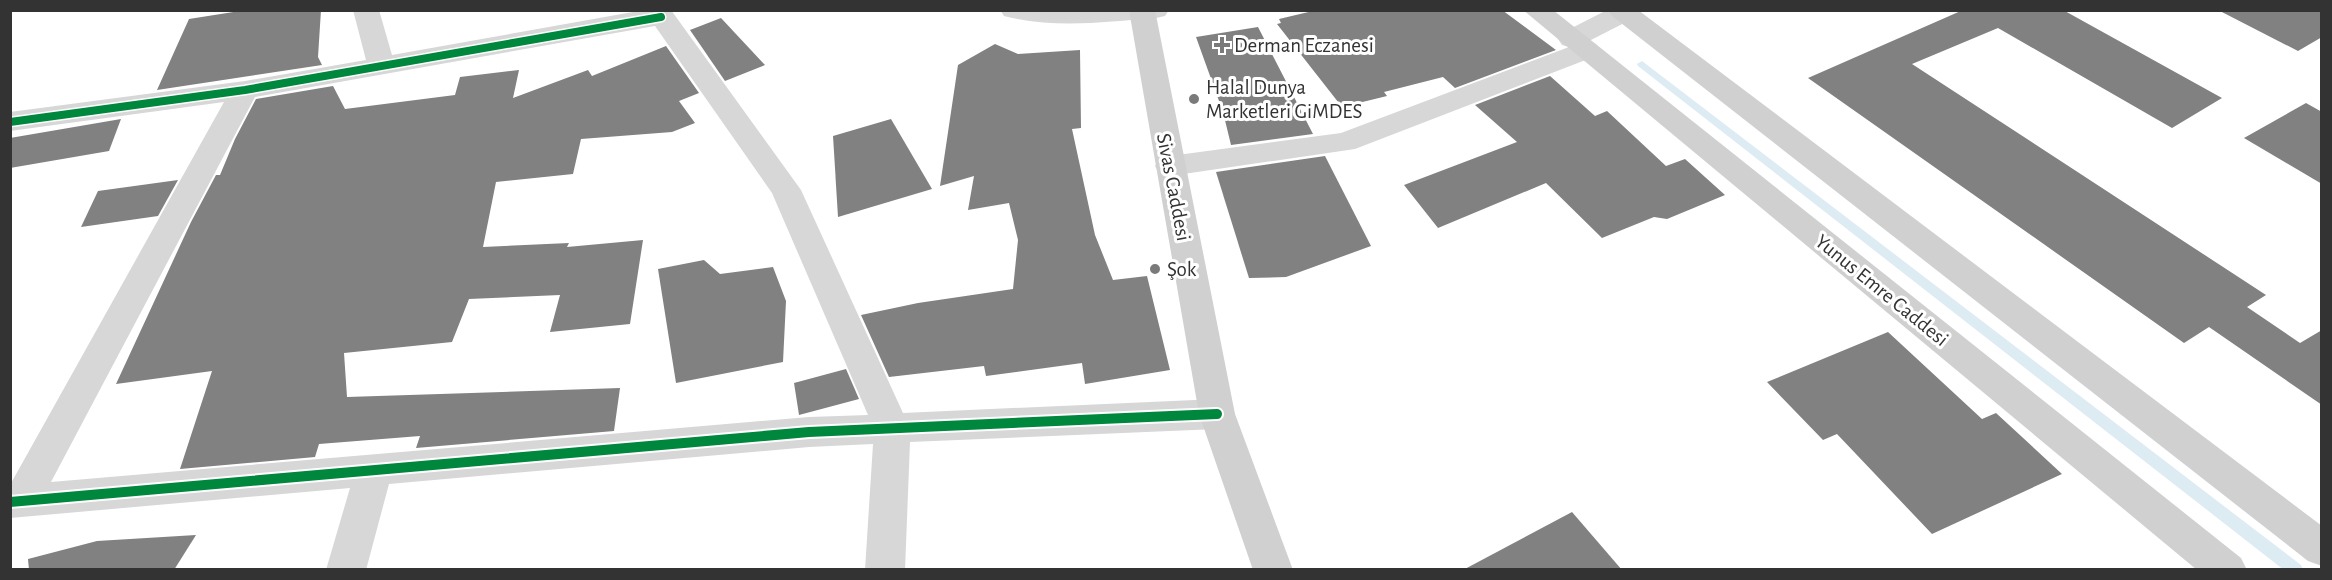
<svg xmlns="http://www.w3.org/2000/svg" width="2332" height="580" font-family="'Alegreya Sans',sans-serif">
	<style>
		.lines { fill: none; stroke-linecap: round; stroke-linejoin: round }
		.stream { fill: #ddebf3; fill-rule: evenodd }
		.building { fill: #818181 }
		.minor { fill: #d7d7d7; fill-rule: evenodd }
		.secondary { fill: #d0d0d0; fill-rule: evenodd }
		.cycleway-far1-casing { stroke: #fff; stroke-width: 11 }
		.cycleway-casing { stroke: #fff; stroke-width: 14 }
		.cycleway-far1 { stroke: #00873e; stroke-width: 8 }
		.cycleway { stroke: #00873e; stroke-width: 10 }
		.poi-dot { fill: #7a7a7a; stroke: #fff; stroke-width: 2 }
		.labels { text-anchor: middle; stroke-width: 6; stroke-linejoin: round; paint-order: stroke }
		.poi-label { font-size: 21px; fill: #333; stroke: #fff; text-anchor: start }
		.street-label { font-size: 21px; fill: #333; stroke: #fff }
	</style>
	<rect width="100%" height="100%" fill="#fff"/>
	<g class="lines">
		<path class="stream" d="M 1642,61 L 2301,565 L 2303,570 L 2284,570 L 1638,66 L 1637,64 Z"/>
	</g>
	<g class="building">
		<path d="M 246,10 L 321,10 L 318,57 L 322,65 L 157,90 L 189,19 Z"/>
		<path d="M 1317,10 L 1502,10 L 1556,50 L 1455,88 L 1443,77 L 1384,92 L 1387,96 L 1342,107 L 1277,24 L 1281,23 L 1279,19 Z"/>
		<path d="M 1963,10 L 2063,10 L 2222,98 L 2172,128 L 1998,28 L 1912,64 L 2266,295 L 2247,307 L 2300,343 L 2322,330 L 2322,405 L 2209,327 L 2184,343 L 1808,78 Z"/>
		<path d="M 2218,10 L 2322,10 L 2322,37 L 2298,51 Z"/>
		<path d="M 721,18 L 765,65 L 725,81 L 690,30 Z"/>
		<path d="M 1258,27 L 1313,134 L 1231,145 L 1223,112 L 1196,37 Z"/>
		<path d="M 995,44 L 1018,54 L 1080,50 L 1081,128 L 1072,129 L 1095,235 L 1113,280 L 1147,276 L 1170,370 L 1085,384 L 1082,363 L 986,376 L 984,366 L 889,377 L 861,315 L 918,303 L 1013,289 L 1018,240 L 1009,203 L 968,210 L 974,176 L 940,186 L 958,65 Z"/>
		<path d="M 666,46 L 699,93 L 679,101 L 695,123 L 672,132 L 581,139 L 573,174 L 496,182 L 483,247 L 569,243 L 567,247 L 643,240 L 630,324 L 550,332 L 560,295 L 469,299 L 452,342 L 344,353 L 347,397 L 620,388 L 614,431 L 416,448 L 420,436 L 319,444 L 315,457 L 180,469 L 212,371 L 116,384 L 191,222 L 216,175 L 220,175 L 235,139 L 256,99 L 333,86 L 345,109 L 455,95 L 460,77 L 519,70 L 513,98 L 588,70 L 592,76 Z"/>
		<path d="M 1550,76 L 1595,116 L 1607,111 L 1666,166 L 1685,159 L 1725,195 L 1667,219 L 1654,217 L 1602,238 L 1546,183 L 1438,228 L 1404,185 L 1517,142 L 1475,105 Z"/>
		<path d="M 2306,103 L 2322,112 L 2322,184 L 2244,138 Z"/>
		<path d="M 121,119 L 109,151 L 10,168 L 10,138 Z"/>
		<path d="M 891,119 L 932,189 L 838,217 L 833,136 Z"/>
		<path d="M 1325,156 L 1371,246 L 1286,277 L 1249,278 L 1216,172 Z"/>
		<path d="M 178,180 L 158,216 L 81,227 L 98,191 Z"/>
		<path d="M 704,260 L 720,274 L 773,267 L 786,301 L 783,362 L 676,383 L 658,269 Z"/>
		<path d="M 1888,332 L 1982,419 L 1996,413 L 2062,474 L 1932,534 L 1837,434 L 1823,440 L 1767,382 Z"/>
		<path d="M 846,369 L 859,399 L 799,415 L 794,383 Z"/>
		<path d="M 1572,512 L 1622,570 L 1463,570 Z"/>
		<path d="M 196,535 L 174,570 L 29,570 L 28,559 L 97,541 Z"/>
	</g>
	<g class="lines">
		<g class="minor">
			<path d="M 353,10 L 379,10 L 392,55 L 644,10 L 671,10 L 801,190 L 903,413 L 1217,399 L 1230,404 L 1235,414 L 1230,424 L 1217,429 L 910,442 L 905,570 L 865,570 L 873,444 L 809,447 L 389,484 L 366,570 L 326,570 L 350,488 L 10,518 L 10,485 L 224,102 L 10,131 L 10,112 L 245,81 L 366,60 ZM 655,26 L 772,193 L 868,415 L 809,417 L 51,482 L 255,97 Z"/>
			<path d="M 1000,10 L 1169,10 L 1165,16 L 1156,18 C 1103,22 1056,29 1004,16 Z"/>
			<path d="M 1607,10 L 1642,10 L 1638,16 L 1587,42 L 1596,44 L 1600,50 L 1596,56 L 1355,149 L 1170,176 L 1159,173 L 1155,166 L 1159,159 L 1170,156 L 1341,133 L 1569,47 L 1562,45 L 1558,39 L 1562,33 Z"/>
		</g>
		<g class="secondary">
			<path d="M 1129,10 L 1155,10 L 1235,414 L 1293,570 L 1253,570 L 1199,414 Z"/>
			<path d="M 1523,10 L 1553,10 L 2241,558 L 2247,570 L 2197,570 Z"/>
			<path d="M 1608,10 L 1638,10 L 2322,526 L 2322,566 L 2308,561 L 1612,16 Z"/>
		</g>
		<g class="cycleway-far1-casing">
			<path id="cycleway-far1" d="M 10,122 L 245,90 L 661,17"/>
		</g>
		<g class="cycleway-casing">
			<path id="cycleway" d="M 10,502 L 809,432 L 1217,414"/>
		</g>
		<use href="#cycleway-far1" class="cycleway-far1"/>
		<use href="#cycleway" class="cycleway"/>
	</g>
	<g class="poi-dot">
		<path d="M1219 36h6v6h6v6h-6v6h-6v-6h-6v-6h6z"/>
		<circle cx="1194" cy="99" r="6"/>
		<circle cx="1155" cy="269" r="6"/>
	</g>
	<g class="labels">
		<g class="poi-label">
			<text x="1234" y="52">Derman Eczanesi</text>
			<text x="1206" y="94">Halal Dunya<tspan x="1206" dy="24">Marketleri GiMDES</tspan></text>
			<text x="1167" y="276">Şok</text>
		</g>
		<g class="street-label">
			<text transform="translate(1174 187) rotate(79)" y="7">Sivas Caddesi</text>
			<text transform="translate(1882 290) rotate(39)" y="7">Yunus Emre Caddesi</text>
		</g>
	</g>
	<rect width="2332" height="580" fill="none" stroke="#333333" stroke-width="24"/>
</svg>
